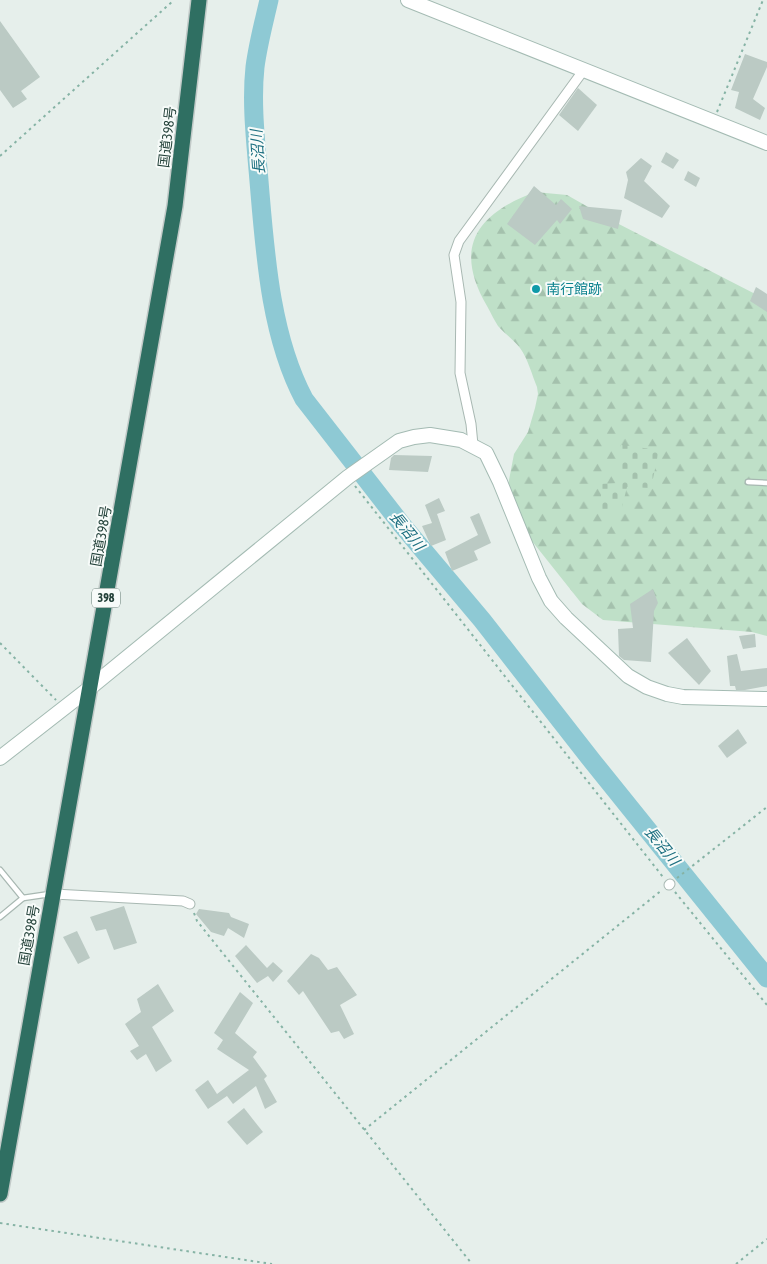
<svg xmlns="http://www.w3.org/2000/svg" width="767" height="1264" font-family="'Asap Condensed','Noto Sans JP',sans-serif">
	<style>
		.forest { fill: url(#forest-firs) }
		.cemetery { fill: url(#cemetery-stones) }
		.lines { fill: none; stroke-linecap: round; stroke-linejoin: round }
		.river { stroke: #8ec9d4; stroke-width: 19 }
		.building { fill: #bbcac4 }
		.lane-casing { stroke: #a8b8b2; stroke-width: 7 }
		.street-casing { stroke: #a8b8b2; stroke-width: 11 }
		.secondary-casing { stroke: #a4bbb3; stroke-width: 16 }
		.highway-casing { stroke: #c2cac8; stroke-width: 18 }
		.path { stroke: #86b3a5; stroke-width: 2; stroke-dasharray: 2.5 4; stroke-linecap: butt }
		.lane { stroke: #fff; stroke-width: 4.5 }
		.street { stroke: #fff; stroke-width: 9 }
		.secondary { stroke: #fff; stroke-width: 14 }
		.highway { stroke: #2f6f62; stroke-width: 15 }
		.culture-dot { fill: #0f9aa8; stroke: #f7fbf9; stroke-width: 2 }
		.labels { text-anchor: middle; stroke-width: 4; stroke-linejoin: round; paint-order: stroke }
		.shield { fill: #f7fbf9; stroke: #637a73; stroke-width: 1 }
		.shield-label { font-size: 12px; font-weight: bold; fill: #24423a }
		.street-label { font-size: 14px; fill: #24423a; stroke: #f7fbf9 }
		.culture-label { font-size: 14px; fill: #0d838f; stroke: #f7fbf9; text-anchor: start }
		.water-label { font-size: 15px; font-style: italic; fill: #1c6f80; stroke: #f7fbf9 }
	</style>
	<defs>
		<pattern id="forest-firs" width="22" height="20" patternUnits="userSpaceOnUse" patternTransform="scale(1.25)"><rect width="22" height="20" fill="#bfe0c8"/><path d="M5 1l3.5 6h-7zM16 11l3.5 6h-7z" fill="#a4c1ad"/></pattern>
		<pattern id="cemetery-stones" width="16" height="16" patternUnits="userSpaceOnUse" patternTransform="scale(1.25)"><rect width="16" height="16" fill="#bfe0c8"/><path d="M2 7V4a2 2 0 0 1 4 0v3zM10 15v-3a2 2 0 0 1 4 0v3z" fill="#a4c1ad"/></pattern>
	</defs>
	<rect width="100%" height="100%" fill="#e6efeb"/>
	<path class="forest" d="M 535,192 L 567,195 L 611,220 L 767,300 L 767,636 L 752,632 L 603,620 L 582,604 L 516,521 L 508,501 L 509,480 L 514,454 L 528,432 L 535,408 L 538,394 L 537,387 C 532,375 528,359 520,348 C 514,340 505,334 498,326 C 494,320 491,313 487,306 C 453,248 476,214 535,192 Z"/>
	<path class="cemetery" d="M 621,445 L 659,450 L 651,488 L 627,487 L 621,511 L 601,512 L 601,484 L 618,483 Z"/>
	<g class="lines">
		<path class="river" d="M 269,0 C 264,22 258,44 255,67 C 251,104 256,144 259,181 C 265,252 270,335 304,399 L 402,525 L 482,620 L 593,762 L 767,978"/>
	</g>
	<g class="building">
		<path d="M 0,21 L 40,77 L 21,91 L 27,99 L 13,108 L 0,90 Z"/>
		<path d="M 745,54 L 767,62 L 767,67 L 753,99 L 765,108 L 760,120 L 735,108 L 739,92 L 731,90 Z"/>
		<path d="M 578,88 L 597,105 L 578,131 L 559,115 Z"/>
		<path d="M 666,152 L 679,160 L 673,169 L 661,162 Z"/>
		<path d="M 641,158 L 652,166 L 644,181 L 670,206 L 662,218 L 624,198 L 628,180 L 626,172 Z"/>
		<path d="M 688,171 L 700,178 L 696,187 L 684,180 Z"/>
		<path d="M 534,186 L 556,205 L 561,199 L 572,209 L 560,224 L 557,220 L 535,245 L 507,224 Z"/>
		<path d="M 579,206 L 622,210 L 618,229 L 583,219 Z"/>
		<path d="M 756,287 L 767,294 L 767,312 L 750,301 Z"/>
		<path d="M 394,455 L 432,456 L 428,472 L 389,470 L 391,458 Z"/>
		<path d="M 439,498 L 445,511 L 437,514 L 446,540 L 431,546 L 422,526 L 432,523 L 425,505 Z"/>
		<path d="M 479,513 L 491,543 L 474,551 L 478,560 L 452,571 L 445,552 L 478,535 L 470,517 Z"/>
		<path d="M 653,589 L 658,603 L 654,611 L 651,662 L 624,660 L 619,656 L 618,629 L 633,628 L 630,604 Z"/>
		<path d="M 755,634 L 756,647 L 743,649 L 739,636 Z"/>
		<path d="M 687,638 L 711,671 L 699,685 L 668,653 Z"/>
		<path d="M 737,654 L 741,671 L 767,668 L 767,686 L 745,690 L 736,690 L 735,686 L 730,686 L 727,656 Z"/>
		<path d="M 738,729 L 747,743 L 727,758 L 718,746 Z"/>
		<path d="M 124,906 L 137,943 L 114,950 L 106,929 L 96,931 L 90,917 Z"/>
		<path d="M 199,909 L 229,913 L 231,917 L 249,924 L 244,938 L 228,928 L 224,936 L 211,932 L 196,914 Z"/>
		<path d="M 77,931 L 90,958 L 78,964 L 63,937 Z"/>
		<path d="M 246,945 L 267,968 L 273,962 L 283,971 L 273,982 L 268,976 L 257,983 L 235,956 Z"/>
		<path d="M 311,954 L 319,958 L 328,970 L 337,967 L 357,995 L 340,1005 L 354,1034 L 344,1039 L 339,1031 L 331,1033 L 303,991 L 299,995 L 287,981 Z"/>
		<path d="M 158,984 L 174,1011 L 152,1027 L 172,1061 L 156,1072 L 146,1054 L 137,1060 L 130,1051 L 139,1046 L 125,1024 L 141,1012 L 137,999 Z"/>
		<path d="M 240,992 L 253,1003 L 235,1033 L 257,1052 L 253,1057 L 267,1076 L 264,1079 L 277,1102 L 265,1109 L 256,1086 L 233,1104 L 227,1096 L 208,1109 L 195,1090 L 208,1080 L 217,1094 L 249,1070 L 217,1049 L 223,1040 L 214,1033 Z"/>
		<path d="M 244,1108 L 263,1132 L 247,1145 L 227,1122 Z"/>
	</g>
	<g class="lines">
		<g class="lane-casing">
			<g id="lane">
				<path d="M 748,482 L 767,483"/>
				<path d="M 0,870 L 23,898"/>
				<path d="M 0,917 L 23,898 L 50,894"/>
			</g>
		</g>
		<g class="street-casing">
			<g id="street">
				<path d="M 473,445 L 471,424 L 460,373 L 461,302 L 454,255 L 459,241 L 583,71"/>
				<path d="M 669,885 L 670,884"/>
				<path d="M 54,894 L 183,901 L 190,904"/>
			</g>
		</g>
		<g class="secondary-casing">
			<g id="secondary">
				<path d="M 408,0 L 767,143"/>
				<path d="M 0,758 L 91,687 L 348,477 L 399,441 L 414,437 L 430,435 L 461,440 L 486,453 L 500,482 L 539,578 L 551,601 L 566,618 L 628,676 L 647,687 L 667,694 L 683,697 L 767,699"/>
			</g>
		</g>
		<g class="highway-casing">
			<path id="highway" d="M 0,1194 L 175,206 L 199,0"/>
		</g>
		<g class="path">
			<path d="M 717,112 L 763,0"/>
			<path d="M 0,156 L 174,0"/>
			<path d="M 355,486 L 663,877"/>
			<path d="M 0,643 L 56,700"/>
			<path d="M 677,878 L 767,807"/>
			<path d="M 675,892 L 767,1005"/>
			<path d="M 194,913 L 197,921 L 472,1264"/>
			<path d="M 364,1130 L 662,890"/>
			<path d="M 0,1223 L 272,1264"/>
			<path d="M 736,1264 L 767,1239"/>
		</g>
		<use href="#lane" class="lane"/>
		<use href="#street" class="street"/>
		<use href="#secondary" class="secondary"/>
		<use href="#highway" class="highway"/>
	</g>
	<circle class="culture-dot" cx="536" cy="289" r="5"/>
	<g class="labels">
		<rect class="shield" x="92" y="588.5" width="28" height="19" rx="4"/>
		<g class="shield-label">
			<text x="106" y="602">398</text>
		</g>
		<g class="street-label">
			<text transform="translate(167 137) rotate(-83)" y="5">国道398号</text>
			<text transform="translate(101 536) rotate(-80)" y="5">国道398号</text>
			<text transform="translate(29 935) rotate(-80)" y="5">国道398号</text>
		</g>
		<g class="culture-label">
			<text x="546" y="294">南行館跡</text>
		</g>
		<g class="water-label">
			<text transform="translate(258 152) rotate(-94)" y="5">長沼川</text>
			<text transform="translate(407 531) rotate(51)" y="5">長沼川</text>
			<text transform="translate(662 846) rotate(51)" y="5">長沼川</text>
		</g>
	</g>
</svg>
